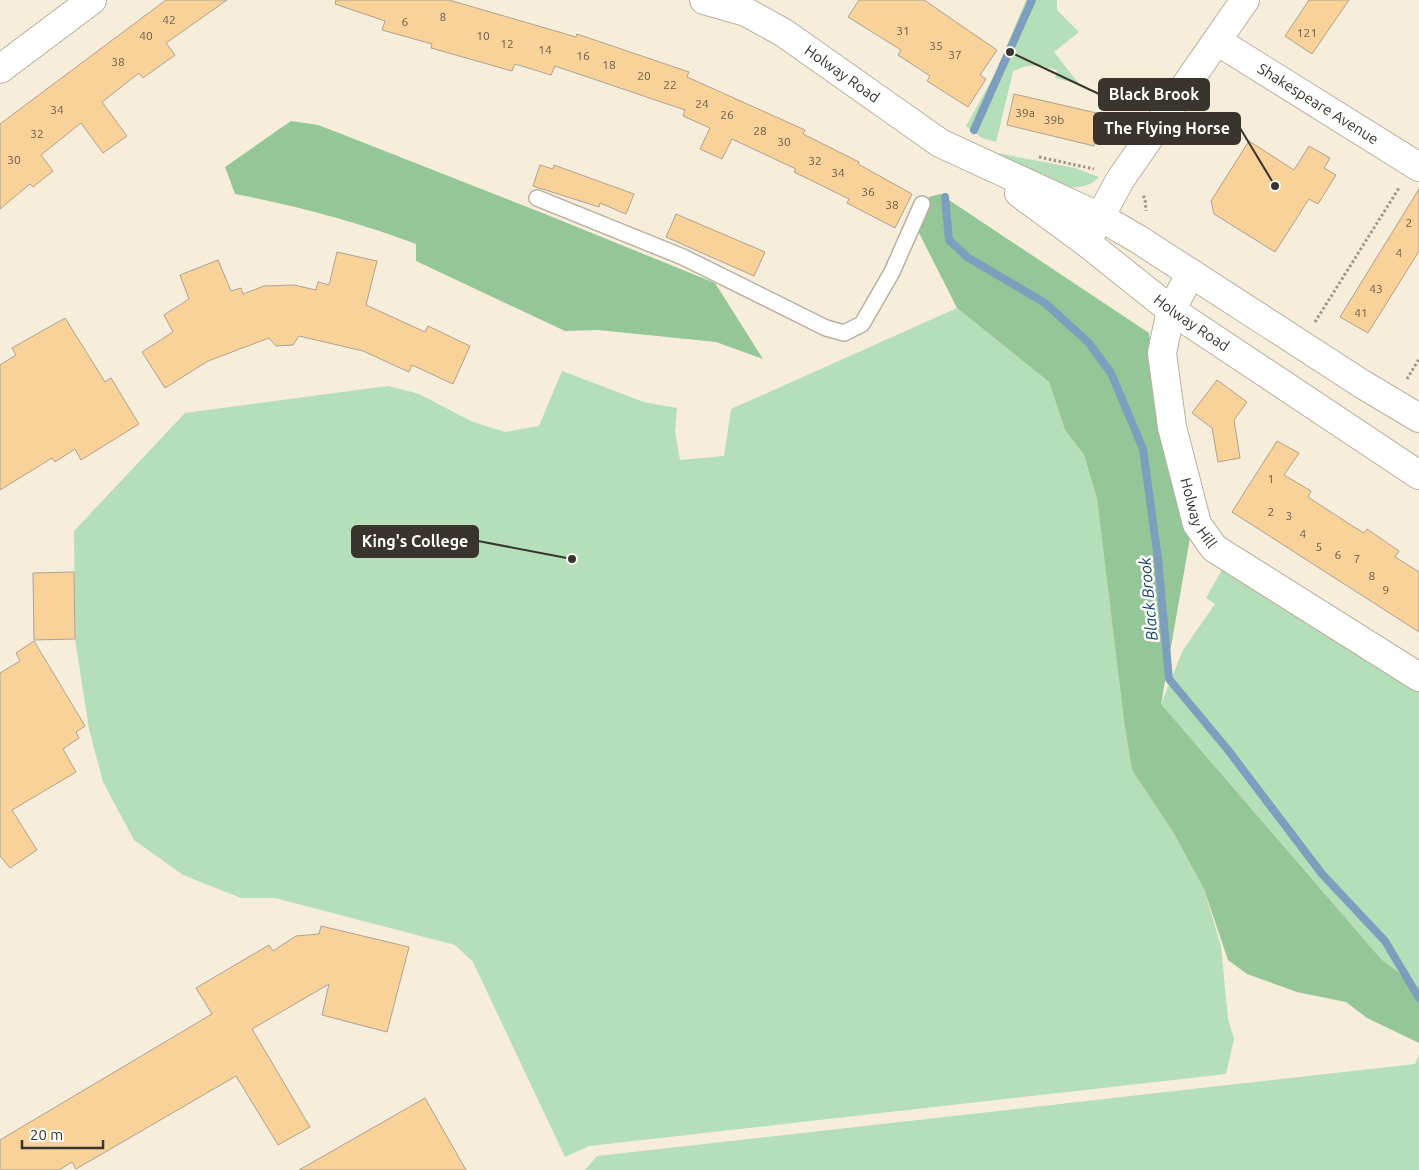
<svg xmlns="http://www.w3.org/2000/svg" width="1419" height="1170" font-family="Ubuntu,sans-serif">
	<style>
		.green { fill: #b5dfb8 }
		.forest { fill: #94c698 }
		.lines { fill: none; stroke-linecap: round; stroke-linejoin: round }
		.stream { stroke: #7d9fbd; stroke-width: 8 }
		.building { fill: #f9d29a; stroke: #aea292 }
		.lane-casing { stroke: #bab09f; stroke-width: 18 }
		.street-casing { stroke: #bab09f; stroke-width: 30 }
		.path { stroke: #9d9589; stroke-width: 3; stroke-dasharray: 2.5 2.5; stroke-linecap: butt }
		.lane { stroke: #fff; stroke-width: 15 }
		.street { stroke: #fff; stroke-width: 28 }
		.labels { text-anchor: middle; stroke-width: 5; stroke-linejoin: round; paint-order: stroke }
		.number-label { font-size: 12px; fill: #695c49 }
		.street-label { font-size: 15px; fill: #39352e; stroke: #fdfbf7 }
		.water-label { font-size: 16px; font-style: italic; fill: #0f4771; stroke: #fdfbf7 }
		.leader { fill: none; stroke: #39352e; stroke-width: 2 }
		.callout-dot { fill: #39352e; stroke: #fdfbf7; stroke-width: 2 }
		.callout { fill: #39352e; stroke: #39352e; stroke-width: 2 }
		.callout-label { font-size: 16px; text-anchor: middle; font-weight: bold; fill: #fff }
	</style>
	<rect width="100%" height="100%" fill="#f7eddb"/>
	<g class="green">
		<path d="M 1026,0 L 1057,0 L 1057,10 L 1079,32 L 1054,52 L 1079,84 L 1055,78 L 1057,70 C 1040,66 1028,62 1013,72 L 996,142 L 982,138 L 966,126 L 995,74 Z"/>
		<path d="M 986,151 L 1075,168 L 1099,177 C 1074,206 1014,165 986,151 Z"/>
		<path d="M 957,308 L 1049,382 L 1065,430 L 1084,455 L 1097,499 L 1124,721 L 1132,770 L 1173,832 L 1204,889 L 1221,946 L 1228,1019 L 1234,1039 L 1226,1074 L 589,1146 L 565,1157 L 473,962 L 455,945 L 275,898 L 241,898 L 183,875 L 134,840 L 103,782 L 89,729 L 75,639 L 74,531 L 185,413 L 388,386 L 419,394 L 473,422 L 505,432 L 539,426 L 562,371 L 644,402 L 677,408 L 675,431 L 680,460 L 724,456 L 731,409 Z"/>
		<path d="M 1223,568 L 1419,690 L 1419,988 L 1381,959 L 1161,704 L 1183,650 L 1215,604 L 1206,598 Z"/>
		<path d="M 1419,1055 L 1419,1170 L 585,1170 L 597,1156 L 1415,1064 Z"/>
	</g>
	<g class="forest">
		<path d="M 291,121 L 318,125 L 339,133 L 535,210 L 715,283 L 763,359 L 716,342 L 598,330 L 565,331 L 416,261 L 416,244 C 358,222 296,206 235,194 L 225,167 Z"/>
		<path d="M 940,194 L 1149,333 L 1157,412 L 1191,532 L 1161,704 L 1381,959 L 1419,988 L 1419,1043 L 1367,1018 L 1346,1002 L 1297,992 L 1247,974 L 1228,960 L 1204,889 L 1173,832 L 1132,770 L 1124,721 L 1097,499 L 1084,455 L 1065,430 L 1049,382 L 957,308 L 919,233 L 929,197 Z"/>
	</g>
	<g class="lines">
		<g class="stream">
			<path d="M 974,130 L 1032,0"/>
			<path d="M 945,197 L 949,240 L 967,257 L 1045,303 L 1088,342 L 1111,373 L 1143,449 L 1158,559 L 1169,679 L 1228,750 L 1322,874 L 1385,941 L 1419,998"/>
		</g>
	</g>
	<g class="building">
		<path d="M 166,0 L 227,0 L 166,43 L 175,55 L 143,78 L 139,73 L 102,102 L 127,136 L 103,153 L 81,123 L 41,155 L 53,171 L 33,187 L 30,184 L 0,209 L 0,124 Z"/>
		<path d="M 336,0 L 449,0 L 576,37 L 577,34 L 636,54 L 689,72 L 687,77 L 805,130 L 803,134 L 859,162 L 858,164 L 912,194 L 895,228 L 847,203 L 849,199 L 794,172 L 796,169 L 732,139 L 722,159 L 700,149 L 710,128 L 683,116 L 685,110 L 555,66 L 551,75 L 515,64 L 512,71 L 431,48 L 432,44 L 382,30 L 385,21 L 335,4 Z"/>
		<path d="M 859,0 L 924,0 L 997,50 L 980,75 L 986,79 L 968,107 L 927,81 L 930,76 L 898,55 L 901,50 L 848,17 Z"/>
		<path d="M 1309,0 L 1349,0 L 1312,54 L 1285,36 Z"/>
		<path d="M 1014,94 L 1101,114 L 1094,146 L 1007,125 Z"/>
		<path d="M 1249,141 L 1294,170 L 1309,146 L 1330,158 L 1324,168 L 1336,175 L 1318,204 L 1309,199 L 1275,252 L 1214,214 L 1211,201 Z"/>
		<path d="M 540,165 L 553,169 L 554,165 L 634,194 L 626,214 L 600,203 L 599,207 L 533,186 Z"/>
		<path d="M 1419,189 L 1419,251 L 1368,333 L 1340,317 Z"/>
		<path d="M 676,214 L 765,252 L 754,276 L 666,237 Z"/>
		<path d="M 337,252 L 377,261 L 366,305 L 425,332 L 428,326 L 470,346 L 453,384 L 412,365 L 409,372 L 363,351 L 299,336 L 293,345 L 276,346 L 269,338 L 208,361 L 165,388 L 142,352 L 173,332 L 164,315 L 189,299 L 180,275 L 218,260 L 231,291 L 241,288 L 243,294 L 264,286 L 294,285 L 316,290 L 318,282 L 329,285 Z"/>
		<path d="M 65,318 L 105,382 L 111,378 L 139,424 L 81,460 L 75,449 L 55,462 L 52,458 L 0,490 L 0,365 L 16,355 L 12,348 Z"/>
		<path d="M 1217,380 L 1247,402 L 1234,420 L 1240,458 L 1218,462 L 1212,428 L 1192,413 Z"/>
		<path d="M 1277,441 L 1299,453 L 1284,475 L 1311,491 L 1308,497 L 1354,527 L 1364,533 L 1367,529 L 1399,551 L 1395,557 L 1419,572 L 1419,632 L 1232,512 Z"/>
		<path d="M 74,572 L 75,639 L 34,640 L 33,573 Z"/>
		<path d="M 34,641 L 85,726 L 76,732 L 79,738 L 63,749 L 76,772 L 12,810 L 37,850 L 10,868 L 0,856 L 0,673 L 20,661 L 16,653 Z"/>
		<path d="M 321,926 L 409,947 L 387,1032 L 322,1015 L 329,984 L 252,1029 L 310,1127 L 278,1145 L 236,1076 L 76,1169 L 72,1162 L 59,1170 L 0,1170 L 0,1140 L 212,1014 L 196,988 L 269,945 L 273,951 L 296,936 L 319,934 Z"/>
		<path d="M 425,1098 L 466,1170 L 299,1170 Z"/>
	</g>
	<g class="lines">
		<g class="lane-casing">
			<path id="lane" d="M 537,198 L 683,257 L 826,328 L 844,333 L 862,324 L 892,272 L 922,204"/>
		</g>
		<g class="street-casing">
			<g id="street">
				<path id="s1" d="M 704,0 L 746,12 L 784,33 L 940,143 L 1100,217 L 1138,239 L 1362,384 L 1419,418"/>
				<path id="s2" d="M 1217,41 L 1419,167"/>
				<path d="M 0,69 L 92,0"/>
				<path id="s3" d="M 1019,193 L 1087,243 L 1171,310 L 1419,475"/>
				<path d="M 1092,232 L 1120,180 L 1245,0"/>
				<path id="s4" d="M 1191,273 L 1171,310 L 1162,353 L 1172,427 L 1197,524 L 1214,548 L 1419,677"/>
			</g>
		</g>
		<g class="path">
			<path d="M 1039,157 L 1094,169"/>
			<path d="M 1143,196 L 1145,198 L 1146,211"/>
			<path d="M 1315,322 L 1399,188"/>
			<path d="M 1407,379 L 1419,359"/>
		</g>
		<use href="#lane" class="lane"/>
		<use href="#street" class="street"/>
	</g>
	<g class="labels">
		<g class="number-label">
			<text x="443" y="21">8</text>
			<text x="169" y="24">42</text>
			<text x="405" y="26">6</text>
			<text x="903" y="35">31</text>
			<text x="1307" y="37">121</text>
			<text x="146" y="40">40</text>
			<text x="483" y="40">10</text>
			<text x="507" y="48">12</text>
			<text x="936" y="50">35</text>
			<text x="545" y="54">14</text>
			<text x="955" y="59">37</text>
			<text x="583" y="60">16</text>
			<text x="118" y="66">38</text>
			<text x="609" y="69">18</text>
			<text x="644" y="80">20</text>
			<text x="670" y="89">22</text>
			<text x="702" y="108">24</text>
			<text x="57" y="114">34</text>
			<text x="1025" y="117">39a</text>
			<text x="727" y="119">26</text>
			<text x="1054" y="124">39b</text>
			<text x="760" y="135">28</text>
			<text x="37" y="138">32</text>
			<text x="784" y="146">30</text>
			<text x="14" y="164">30</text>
			<text x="815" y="165">32</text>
			<text x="838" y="177">34</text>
			<text x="868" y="196">36</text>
			<text x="892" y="209">38</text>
			<text x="1409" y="227">2</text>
			<text x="1399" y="257">4</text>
			<text x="1376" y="293">43</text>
			<text x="1361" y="317">41</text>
			<text x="1271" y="483">1</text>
			<text x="1271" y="516">2</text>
			<text x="1289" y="520">3</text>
			<text x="1303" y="538">4</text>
			<text x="1319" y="551">5</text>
			<text x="1338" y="559">6</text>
			<text x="1357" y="563">7</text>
			<text x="1372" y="580">8</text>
			<text x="1386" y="594">9</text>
		</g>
		<g class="street-label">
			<text dy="5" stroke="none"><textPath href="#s1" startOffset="158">Holway Road</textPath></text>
			<text dy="5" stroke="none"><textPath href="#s2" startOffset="119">Shakespeare Avenue</textPath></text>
			<text dy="5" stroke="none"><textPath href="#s3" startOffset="216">Holway Road</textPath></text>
			<text dy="5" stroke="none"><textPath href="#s4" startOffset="251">Holway Hill</textPath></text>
		</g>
		<g class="water-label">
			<text transform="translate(1148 599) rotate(-95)" y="6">Black Brook</text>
		</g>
	</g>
	<path class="leader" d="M1010 52L1099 94M1275 186L1240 128M572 559L478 541"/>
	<g class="callout-dot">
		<circle cx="1010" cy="52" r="5"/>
		<circle cx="1275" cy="186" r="5"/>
		<circle cx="572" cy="559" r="5"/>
	</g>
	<g class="callout">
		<rect x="1099" y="79" width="110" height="31" rx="5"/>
		<rect x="1094" y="113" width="146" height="31" rx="5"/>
		<rect x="352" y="526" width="126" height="31" rx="5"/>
	</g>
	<g class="callout-label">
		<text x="1154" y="100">Black Brook</text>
		<text x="1167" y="134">The Flying Horse</text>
		<text x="415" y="547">King's College</text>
	</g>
	<path d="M22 1140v8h81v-8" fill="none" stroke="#39352e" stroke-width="2.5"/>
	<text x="30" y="1140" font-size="15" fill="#39352e" stroke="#fdfbf7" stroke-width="4" paint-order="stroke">20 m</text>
</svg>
